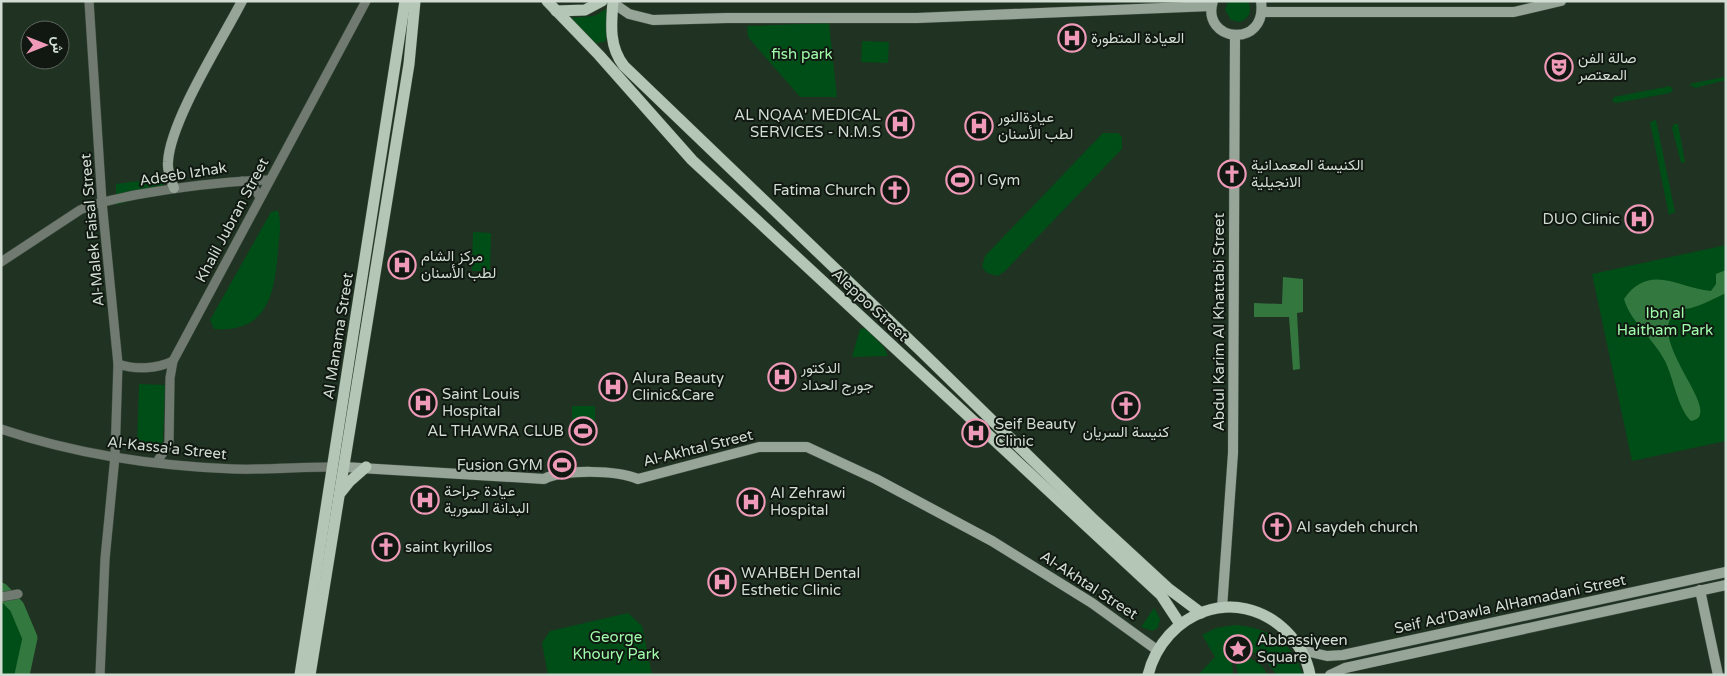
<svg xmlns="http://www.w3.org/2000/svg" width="1727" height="676" font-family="'Varela Round',Vazirmatn,sans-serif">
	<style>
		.green { fill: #004e17 }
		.forest { fill: #33773f }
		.water { fill: #33783f }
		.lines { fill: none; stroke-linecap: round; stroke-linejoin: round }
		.river { stroke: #33783f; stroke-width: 15 }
		.tertiary-casing { stroke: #3c4d3e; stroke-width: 10 }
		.secondary-casing { stroke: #3c4d3e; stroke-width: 11 }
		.primary-casing { stroke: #3c4d3e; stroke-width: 12 }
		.tertiary { stroke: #717a71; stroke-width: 9 }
		.secondary { stroke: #97a598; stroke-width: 10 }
		.primary { stroke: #b4c6b5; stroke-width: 11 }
		.labels { text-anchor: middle; stroke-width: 4; stroke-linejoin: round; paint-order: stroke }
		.poi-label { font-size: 15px; fill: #d1dcd2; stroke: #101811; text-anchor: start }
		.park-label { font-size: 15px; fill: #a0fcab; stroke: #101811 }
		.street-label { font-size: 15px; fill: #d1dcd2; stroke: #101811 }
	</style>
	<rect width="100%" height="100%" fill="#203222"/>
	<g class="green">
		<path d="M 1228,1 L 1248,1 C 1252,10 1250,18 1240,22 L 1231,20 L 1225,10 Z"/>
		<path d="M 608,8 L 606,41 L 595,44 L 569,18 L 594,16 Z"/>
		<path d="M 829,23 L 837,97 L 800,97 L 748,37 L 747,26 Z"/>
		<path d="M 862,41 L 889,42 L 888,63 L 861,62 Z"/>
		<path d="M 1724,77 L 1726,80 L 1695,88 L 1689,84 Z"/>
		<path d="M 1670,86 L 1673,90 L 1670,93 L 1616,103 L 1612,101 L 1614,97 Z"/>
		<path d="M 1656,120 L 1675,212 L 1669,215 L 1650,122 Z"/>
		<path d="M 1674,124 L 1678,124 L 1685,162 L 1681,163 L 1672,128 Z"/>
		<path d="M 1103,133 L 1118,133 L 1122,137 L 1122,149 L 1005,271 L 998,276 L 987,273 L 982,267 L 985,256 Z"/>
		<path d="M 162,178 L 165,191 L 116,205 L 116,184 Z"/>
		<path d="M 275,211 L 278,211 C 282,223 279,238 278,250 C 275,292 268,334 214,329 L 210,320 L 271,212 Z"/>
		<path d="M 473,232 L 491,233 L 490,271 L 472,271 Z"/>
		<path d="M 1726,245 L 1726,441 L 1632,461 L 1592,274 Z"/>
		<path d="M 865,328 L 884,347 L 888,356 L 852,357 L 860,329 Z"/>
		<path d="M 139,384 L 165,385 L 163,446 L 137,445 Z"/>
		<rect x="572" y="406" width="23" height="36"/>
		<path d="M 1,595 L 18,622 L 24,647 L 19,675 L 1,675 Z"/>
		<path d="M 1154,608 L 1160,619 L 1158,627 L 1153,631 L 1141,627 Z"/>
		<path d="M 628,613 L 642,626 L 652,675 L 548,675 L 542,643 L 550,631 Z"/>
		<path d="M 1235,625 C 1269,628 1292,641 1303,675 L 1276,675 C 1266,656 1251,649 1231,648 L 1233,675 L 1198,675 L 1215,657 L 1202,635 L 1216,628 Z"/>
		<path d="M 1235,655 C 1248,656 1263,662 1267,675 L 1238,675 Z"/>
	</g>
	<path class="forest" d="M 1283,277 L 1303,279 L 1303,312 L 1297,313 L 1300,369 L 1293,370 L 1289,317 L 1254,317 L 1254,303 L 1282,304 Z"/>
	<g class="water">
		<path d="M 1726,270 L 1726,293 C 1715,298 1705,304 1694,307 C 1686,310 1680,307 1673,315 C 1648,343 1727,416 1691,421 C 1677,407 1674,379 1665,361 C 1654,339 1631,323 1624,299 C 1650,262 1679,289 1711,291 L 1716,284 L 1716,274 Z"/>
		<path d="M 1,582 L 24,609 L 34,635 L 27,675 L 22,675 L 30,638 L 17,607 L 1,590 Z"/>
	</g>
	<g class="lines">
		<path class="river" d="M 1,590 L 17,607 L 30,638 L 22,675"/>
		<g class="tertiary-casing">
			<g id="tertiary">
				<path d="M 89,1 L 102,202 L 118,364 L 115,456 L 105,559 L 100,675"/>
				<path d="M 242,181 L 254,188 L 260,197"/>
				<path d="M 1,262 L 80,210 C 97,202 116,199 135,195 C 180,187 224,181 269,180"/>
				<path d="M 118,364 C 135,370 157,369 173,361"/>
				<path d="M 1,429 C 75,454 156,466 234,469 C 267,470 300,467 333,467"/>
				<path d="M 157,462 L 169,443 L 170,378 L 173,361 L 366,1"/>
				<path d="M 1,597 L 18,594"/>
			</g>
		</g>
		<g class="secondary-casing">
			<g id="secondary">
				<path d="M 1213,1 C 1200,42 1268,50 1261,1"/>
				<path d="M 613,3 L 629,14 L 653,20 L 727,18 L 917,18 L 1211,6"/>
				<path d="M 1262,12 L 1514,12 L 1561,1"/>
				<path d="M 174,188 C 171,180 167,171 168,162 C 170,121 222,40 242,1"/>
				<path d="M 344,467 L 544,479 C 565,469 616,470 638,479 L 759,447 L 807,447 L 876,479 L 992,541 L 1092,603 L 1157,650"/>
				<path d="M 1700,590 L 1718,675"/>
				<path d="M 1222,608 L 1233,453 L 1235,35"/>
				<path d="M 1301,650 L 1327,656 L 1343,655 L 1726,572"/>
				<path d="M 1330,675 L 1345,668 L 1726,585"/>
			</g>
		</g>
		<g class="primary-casing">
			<g id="primary">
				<path d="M 547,1 L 599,55 L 692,160 L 1161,595 L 1180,624"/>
				<path d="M 613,1 C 611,25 609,47 624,66 L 922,352 L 1092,518 L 1169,589 L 1201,613"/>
				<path d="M 556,11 L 585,10 L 602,1"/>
				<path d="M 341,492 L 349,482 L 366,467"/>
				<path d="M 300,675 L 405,1"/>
				<path d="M 310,675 L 409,64 L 415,1"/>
				<path d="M 1148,675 C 1164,612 1237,583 1286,631 C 1298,643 1307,658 1310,675"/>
			</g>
		</g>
		<use href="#tertiary" class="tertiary"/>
		<use href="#secondary" class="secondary"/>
		<use href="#primary" class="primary"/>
	</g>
	<defs>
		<g id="hospital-ring" transform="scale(1.4375)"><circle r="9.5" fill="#101811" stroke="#ef9ab8" stroke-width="1.5"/><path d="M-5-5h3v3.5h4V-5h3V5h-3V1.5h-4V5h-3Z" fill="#ef9ab8"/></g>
		<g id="theatre-ring" transform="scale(1.4375)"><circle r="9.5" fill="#101811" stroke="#ef9ab8" stroke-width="1.5"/><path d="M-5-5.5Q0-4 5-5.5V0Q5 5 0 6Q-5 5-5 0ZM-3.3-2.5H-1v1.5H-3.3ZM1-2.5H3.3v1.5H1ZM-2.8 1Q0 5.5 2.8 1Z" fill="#ef9ab8"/></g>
		<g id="church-ring" transform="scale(1.4375)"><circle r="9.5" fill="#101811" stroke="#ef9ab8" stroke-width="1.5"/><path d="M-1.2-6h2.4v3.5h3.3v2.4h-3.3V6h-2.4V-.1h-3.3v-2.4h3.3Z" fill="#ef9ab8"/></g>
		<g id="stadium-ring" transform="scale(1.4375)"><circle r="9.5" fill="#101811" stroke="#ef9ab8" stroke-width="1.5"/><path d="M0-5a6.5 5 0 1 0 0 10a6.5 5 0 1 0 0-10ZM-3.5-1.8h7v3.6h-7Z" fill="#ef9ab8"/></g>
		<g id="sight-ring" transform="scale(1.4375)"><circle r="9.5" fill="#101811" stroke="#ef9ab8" stroke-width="1.5"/><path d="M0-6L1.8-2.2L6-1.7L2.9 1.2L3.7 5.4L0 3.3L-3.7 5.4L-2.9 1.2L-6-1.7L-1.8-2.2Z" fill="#ef9ab8"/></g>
	</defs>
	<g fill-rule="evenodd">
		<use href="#hospital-ring" x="1072" y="38"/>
		<use href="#theatre-ring" x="1559" y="67"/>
		<use href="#hospital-ring" x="900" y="124"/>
		<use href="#hospital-ring" x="979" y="126"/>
		<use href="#church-ring" x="1232" y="174"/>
		<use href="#stadium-ring" x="960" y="180"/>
		<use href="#church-ring" x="895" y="190"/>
		<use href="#hospital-ring" x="1639" y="219"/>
		<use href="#hospital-ring" x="402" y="265"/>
		<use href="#hospital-ring" x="782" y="377"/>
		<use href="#hospital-ring" x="613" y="387"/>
		<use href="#hospital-ring" x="423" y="403"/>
		<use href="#church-ring" x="1126" y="406"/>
		<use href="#stadium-ring" x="583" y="431"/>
		<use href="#hospital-ring" x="976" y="433"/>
		<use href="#stadium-ring" x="562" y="465"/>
		<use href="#hospital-ring" x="425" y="500"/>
		<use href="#hospital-ring" x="751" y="502"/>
		<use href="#church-ring" x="1277" y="527"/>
		<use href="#church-ring" x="386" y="547"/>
		<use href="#hospital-ring" x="722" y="582"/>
		<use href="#sight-ring" x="1238" y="649"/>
	</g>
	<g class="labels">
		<g class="poi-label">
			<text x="1091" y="43">العيادة المتطورة</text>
			<text x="1578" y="63">صالة الفن<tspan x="1578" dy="17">المعتصر</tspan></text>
			<text x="881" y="120" text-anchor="end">AL NQAA' MEDICAL<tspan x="881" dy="17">SERVICES - N.M.S</tspan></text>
			<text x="998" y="122">عيادةالنور<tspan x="998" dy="17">لطب الأسنان</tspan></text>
			<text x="1251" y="170">الكنيسة المعمدانية<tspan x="1251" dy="17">الانجيلية</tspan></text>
			<text x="979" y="185">I Gym</text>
			<text x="876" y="195" text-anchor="end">Fatima Church</text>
			<text x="1620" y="224" text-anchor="end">DUO Clinic</text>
			<text x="421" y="261">مركز الشام<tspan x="421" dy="17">لطب الأسنان</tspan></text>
			<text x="801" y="373">الدكتور<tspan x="801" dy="17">جورج الحداد</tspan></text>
			<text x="632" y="383">Alura Beauty<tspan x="632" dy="17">Clinic&amp;Care</tspan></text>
			<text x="442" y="399">Saint Louis<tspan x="442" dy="17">Hospital</tspan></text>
			<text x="995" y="429">Seif Beauty<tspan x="995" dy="17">Clinic</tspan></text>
			<text x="564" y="436" text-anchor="end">AL THAWRA CLUB</text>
			<text x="1126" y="437" text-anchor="middle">كنيسة السريان</text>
			<text x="543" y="470" text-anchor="end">Fusion GYM</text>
			<text x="444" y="496">عيادة جراحة<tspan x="444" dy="17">البدانة السورية</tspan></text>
			<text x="770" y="498">Al Zehrawi<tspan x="770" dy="17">Hospital</tspan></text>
			<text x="1296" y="532">Al saydeh church</text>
			<text x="405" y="552">saint kyrillos</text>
			<text x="741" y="578">WAHBEH Dental<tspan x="741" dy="17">Esthetic Clinic</tspan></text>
			<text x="1257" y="645">Abbassiyeen<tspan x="1257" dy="17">Square</tspan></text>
		</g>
		<g class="park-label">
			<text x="802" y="59">fish park</text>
			<text x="1665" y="318">Ibn al<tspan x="1665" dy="17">Haitham Park</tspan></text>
			<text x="616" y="642">George<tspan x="616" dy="17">Khoury Park</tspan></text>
		</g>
		<g class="street-label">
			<text transform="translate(183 174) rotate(-9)" y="5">Adeeb Izhak</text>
			<text transform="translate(232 220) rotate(-62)" y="5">Khalil Jubran Street</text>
			<text transform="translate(92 230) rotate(-95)" y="5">Al-Malek Faisal Street</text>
			<text transform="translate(870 305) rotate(43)" y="5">Aleppo Street</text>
			<text transform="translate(1219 322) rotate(-90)" y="5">Abdul Karim Al Khattabi Street</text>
			<text transform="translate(338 336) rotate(-81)" y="5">Al Manama Street</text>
			<text transform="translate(167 448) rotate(6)" y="5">Al-Kassa'a Street</text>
			<text transform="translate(698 448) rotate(-14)" y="5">Al-Akhtal Street</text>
			<text transform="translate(1089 585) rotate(33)" y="5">Al-Akhtal Street</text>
			<text transform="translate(1510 604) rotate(-12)" y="5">Seif Ad'Dawla AlHamadani Street</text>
		</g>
	</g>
	<rect width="1727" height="676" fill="none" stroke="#d1dcd2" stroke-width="5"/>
	<g transform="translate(45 45) rotate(90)"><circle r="24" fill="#101811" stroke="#5d665e"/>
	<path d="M0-4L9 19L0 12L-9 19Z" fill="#ef9ab8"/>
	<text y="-8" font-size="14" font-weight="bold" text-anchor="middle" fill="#d1dcd2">ش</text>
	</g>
</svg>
